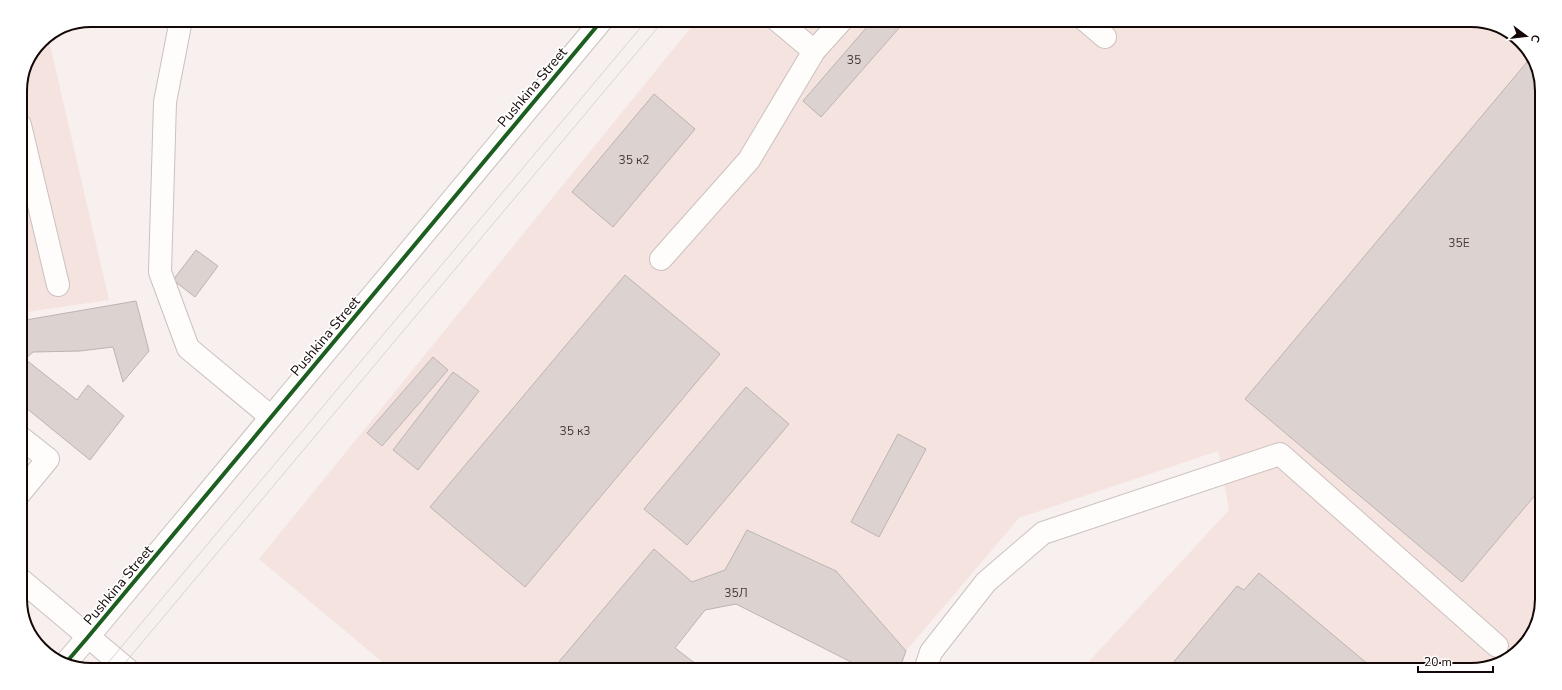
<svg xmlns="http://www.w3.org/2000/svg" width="1562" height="690" font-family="'Nunito Sans',sans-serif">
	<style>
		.built { fill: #f5e3df }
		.building { fill: #dcd2d0; stroke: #bdb3b1 }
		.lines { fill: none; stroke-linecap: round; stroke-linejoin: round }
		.minor-casing { stroke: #cbc1bf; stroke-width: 24 }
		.minor { stroke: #fefdfc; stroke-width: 22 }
		.tram { stroke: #d7d4d4; stroke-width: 1 }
		.cycleway-casing { stroke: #fff; stroke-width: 6 }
		.cycleway { stroke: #1b5e20; stroke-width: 4 }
		.labels { text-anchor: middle; stroke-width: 3.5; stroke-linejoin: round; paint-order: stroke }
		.number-label { font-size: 12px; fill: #453a38 }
		.street-label { font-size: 14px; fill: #130806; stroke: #fff }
		.rim { fill: none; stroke: #130806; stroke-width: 2 }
	</style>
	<rect width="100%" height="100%" fill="#f8f0ee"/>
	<g class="built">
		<path d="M 697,20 L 1471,20 L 1499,25 L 1530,51 L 1542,86 L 1542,599 L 1537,627 L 1511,658 L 1472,670 L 1081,670 L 1229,510 L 1218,451 L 1019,518 L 906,651 L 836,571 L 747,530 L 725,570 L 692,582 L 552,670 L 392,670 L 259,559 Z"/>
		<path d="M 48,36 L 109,300 L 20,313 L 20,86 L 41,41 Z"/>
	</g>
	<g class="building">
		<path d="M 873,20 L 906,20 L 821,117 L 803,101 Z"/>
		<path d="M 1532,56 L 1542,86 L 1542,487 L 1462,582 L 1245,399 Z"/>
		<path d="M 654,94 L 695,129 L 613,227 L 572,192 Z"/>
		<path d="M 196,250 L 218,266 L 195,297 L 173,280 Z"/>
		<path d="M 625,275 L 720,354 L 525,587 L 430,507 Z"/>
		<path d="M 136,301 L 149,351 L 123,382 L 113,347 L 80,351 L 33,352 L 25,359 L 77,400 L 88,385 L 124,416 L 90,460 L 20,403 L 20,321 Z"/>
		<path d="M 433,357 L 448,370 L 382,446 L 367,433 Z"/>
		<path d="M 453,372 L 479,391 L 418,470 L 393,450 Z"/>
		<path d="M 746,387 L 789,424 L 687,545 L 644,509 Z"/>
		<path d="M 898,434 L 926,449 L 879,537 L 851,522 Z"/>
		<path d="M 747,530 L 836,571 L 906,651 L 899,670 L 852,670 L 855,664 L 736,604 L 705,610 L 675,648 L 704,670 L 552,670 L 654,549 L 692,582 L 725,570 Z"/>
		<path d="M 1259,573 L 1375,670 L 1167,670 L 1237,586 L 1244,590 Z"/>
	</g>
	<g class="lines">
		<g class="minor-casing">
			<g id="minor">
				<path d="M 181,20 L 165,102 L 160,272 L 188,348 L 271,417"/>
				<path d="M 777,20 L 814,51"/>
				<path d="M 1085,20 L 1105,37"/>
				<path d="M 20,125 L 58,285"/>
				<path d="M 661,259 L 749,160 L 814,51 L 842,20"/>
				<path d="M 20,437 L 48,459 L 20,493"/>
				<path d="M 20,579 L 128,670"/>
				<path d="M 64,665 L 88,637 L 602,20"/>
				<path d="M 925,670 L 931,652 L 986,582 L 1043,533 L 1280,454 L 1497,646"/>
			</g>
		</g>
		<use href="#minor" class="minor"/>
		<g class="tram">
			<path d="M 102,670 L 647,20"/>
			<path d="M 119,670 L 664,20"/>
		</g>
		<g class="cycleway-casing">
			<path id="cycleway" d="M 64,665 L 88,637 L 602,20"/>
		</g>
		<use href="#cycleway" class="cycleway"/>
	</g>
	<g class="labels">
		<g class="number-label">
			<text x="854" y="64">35</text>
			<text x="634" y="164">35 к2</text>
			<text x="1459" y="247">35Е</text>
			<text x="575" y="435">35 к3</text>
			<text x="736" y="597">35Л</text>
		</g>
		<g class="street-label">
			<text transform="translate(532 87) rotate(-50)" y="5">Pushkina Street</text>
			<text transform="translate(325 336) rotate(-50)" y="5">Pushkina Street</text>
			<text transform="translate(118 585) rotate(-50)" y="5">Pushkina Street</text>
		</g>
	</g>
	<path d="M0 0H1562V690H0ZM91 27H1471A64 64 0 0 1 1535 91V599A64 64 0 0 1 1471 663H91A64 64 0 0 1 27 599V91A64 64 0 0 1 91 27Z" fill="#fff" fill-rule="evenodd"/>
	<path class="rim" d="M91 27H1471A64 64 0 0 1 1535 91V599A64 64 0 0 1 1471 663H91A64 64 0 0 1 27 599V91A64 64 0 0 1 91 27Z"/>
	<g transform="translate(1526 36) rotate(105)" stroke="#ffffff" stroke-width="3" paint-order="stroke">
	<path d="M0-3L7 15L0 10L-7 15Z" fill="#130806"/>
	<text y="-6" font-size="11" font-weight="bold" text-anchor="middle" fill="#130806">С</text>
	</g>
	<path d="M1418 666v6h75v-6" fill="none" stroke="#130806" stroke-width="2"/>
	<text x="1424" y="666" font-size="12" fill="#130806" stroke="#ffffff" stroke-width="3" paint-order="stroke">20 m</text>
</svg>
